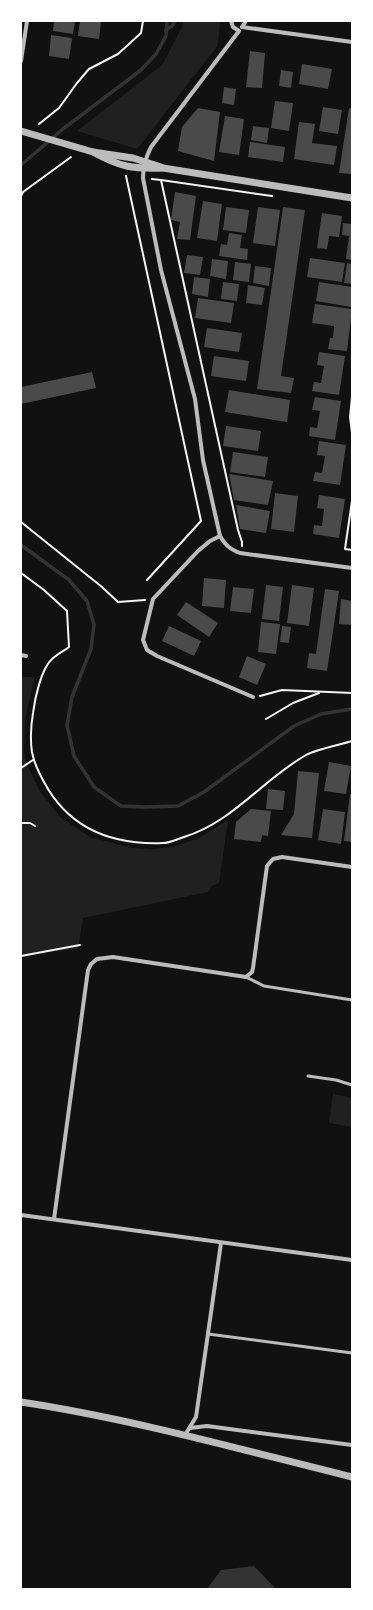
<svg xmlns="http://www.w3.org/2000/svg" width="373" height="1610" font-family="'Playfair Display',serif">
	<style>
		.green { fill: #202020 }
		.water { fill: #333 }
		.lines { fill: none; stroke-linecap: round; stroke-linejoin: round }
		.stream { stroke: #333; stroke-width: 3.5 }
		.building { fill: #4a4a4a }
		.path { stroke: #f5f5f5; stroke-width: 2 }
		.service { stroke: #bcbcbc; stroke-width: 3 }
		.minor { stroke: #bcbcbc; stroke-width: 4 }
		.tertiary { stroke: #bcbcbc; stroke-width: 7 }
	</style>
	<rect width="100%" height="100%" fill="#111"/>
	<g class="green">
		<path d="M 183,21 L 220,21 L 218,45 L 137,149 L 77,131 L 162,65 L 182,27 Z"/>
		<path d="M 21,677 L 35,677 L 25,718 L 24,752 L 27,764 L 39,790 L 60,817 L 90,837 L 132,848 L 152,849 L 173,847 L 199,838 L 228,820 L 219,883 L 212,886 L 208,892 L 83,918 L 78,949 L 37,953 L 21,957 Z"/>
		<path d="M 333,1094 L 352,1098 L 352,1127 L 329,1123 Z"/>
	</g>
	<path class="water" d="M 254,1566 L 276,1589 L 207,1589 L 221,1570 Z"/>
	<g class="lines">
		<g class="stream">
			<path d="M 166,30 L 172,26 L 175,21"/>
			<path d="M 21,165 L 63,129 L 141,70 L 156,54 L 166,36 L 167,21"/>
			<path d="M 21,545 L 69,580 L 87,601 L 94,624 L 91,649 L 72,697 L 67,725 L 74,756 L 94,787 L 121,806 L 146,807 L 178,806 L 204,792 L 294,726 L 321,714 L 352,709"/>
		</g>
	</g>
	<g class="building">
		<path d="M 54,21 L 75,21 L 73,34 L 53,31 Z"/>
		<path d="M 80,21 L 101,21 L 99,39 L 78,36 Z"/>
		<path d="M 51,35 L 72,38 L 69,59 L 49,56 Z"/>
		<path d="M 250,51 L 265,53 L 262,88 L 246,87 Z"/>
		<path d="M 302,64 L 332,69 L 328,89 L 299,84 Z"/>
		<path d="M 281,70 L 293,72 L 291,88 L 279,86 Z"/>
		<path d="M 224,87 L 236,89 L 234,105 L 222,103 Z"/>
		<path d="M 275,101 L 293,103 L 289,131 L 271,128 Z"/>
		<path d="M 323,107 L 342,110 L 338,134 L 319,131 Z"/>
		<path d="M 198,108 L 220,112 L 214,161 L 178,151 L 182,127 Z"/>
		<path d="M 349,108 L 352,109 L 352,174 L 339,173 Z"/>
		<path d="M 225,116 L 244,119 L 239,155 L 219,152 Z"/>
		<path d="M 299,122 L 315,124 L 312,143 L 337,146 L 334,165 L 294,159 Z"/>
		<path d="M 253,126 L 269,128 L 267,143 L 251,140 Z"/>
		<path d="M 250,142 L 285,147 L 283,162 L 248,157 Z"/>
		<path d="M 175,192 L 196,196 L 190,240 L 177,239 L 180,222 L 171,220 Z"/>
		<path d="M 203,201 L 222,204 L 217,241 L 197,238 Z"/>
		<path d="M 226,207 L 249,210 L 246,233 L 223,230 Z"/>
		<path d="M 258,207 L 280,210 L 275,246 L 253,243 Z"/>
		<path d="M 283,207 L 305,210 L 281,376 L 294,378 L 291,393 L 257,389 Z"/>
		<path d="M 322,213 L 342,216 L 339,237 L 329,236 L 327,249 L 317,248 Z"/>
		<path d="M 343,223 L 352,224 L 352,260 L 346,259 L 349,236 L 342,235 Z"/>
		<path d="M 229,233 L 242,235 L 240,248 L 248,249 L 247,260 L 219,256 L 221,244 L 227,245 Z"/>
		<path d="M 187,255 L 203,257 L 200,275 L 184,273 Z"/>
		<path d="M 310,258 L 345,263 L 342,282 L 307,277 Z"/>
		<path d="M 212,259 L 228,261 L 226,279 L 210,276 Z"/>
		<path d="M 235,262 L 251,264 L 249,282 L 233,280 Z"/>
		<path d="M 347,263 L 352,264 L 352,284 L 344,283 Z"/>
		<path d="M 255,266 L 271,268 L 269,286 L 253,283 Z"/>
		<path d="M 194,277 L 210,279 L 208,297 L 192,294 Z"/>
		<path d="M 223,282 L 239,284 L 237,301 L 221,299 Z"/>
		<path d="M 319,282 L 352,287 L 351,307 L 316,301 Z"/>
		<path d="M 248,285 L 265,288 L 262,305 L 246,303 Z"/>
		<path d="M 198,298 L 234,303 L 231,323 L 195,318 Z"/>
		<path d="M 315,304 L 352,309 L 347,351 L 328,349 L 330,338 L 333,338 L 334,326 L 312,323 Z"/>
		<path d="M 207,328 L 242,333 L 239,352 L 204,347 Z"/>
		<path d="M 319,352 L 345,356 L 339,395 L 312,391 L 314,382 L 321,383 L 324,366 L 317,365 Z"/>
		<path d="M 214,356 L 249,361 L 246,381 L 211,376 Z"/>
		<path d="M 92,372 L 96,388 L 21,404 L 21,387 Z"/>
		<path d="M 229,390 L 290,400 L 287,422 L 225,412 Z"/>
		<path d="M 315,397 L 341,401 L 335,440 L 309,436 L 310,427 L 317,428 L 320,411 L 312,410 Z"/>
		<path d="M 226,426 L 261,431 L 258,451 L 223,446 Z"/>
		<path d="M 319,441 L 346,445 L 340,485 L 313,481 L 315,472 L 322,473 L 325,456 L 317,455 Z"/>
		<path d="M 233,452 L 268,457 L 265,477 L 230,472 Z"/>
		<path d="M 229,474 L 273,481 L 268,505 L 234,500 Z"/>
		<path d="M 275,493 L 298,496 L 294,532 L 271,529 Z"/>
		<path d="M 319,495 L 345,499 L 339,538 L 313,534 L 314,525 L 322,526 L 324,509 L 317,508 Z"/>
		<path d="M 236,505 L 270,511 L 266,533 L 240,529 Z"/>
		<path d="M 204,578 L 226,580 L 224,608 L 202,606 Z"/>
		<path d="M 266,585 L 283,587 L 279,621 L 262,619 Z"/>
		<path d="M 292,585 L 314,588 L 309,626 L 287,623 Z"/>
		<path d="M 233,587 L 254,589 L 251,613 L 230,611 Z"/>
		<path d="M 325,589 L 339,591 L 327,671 L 307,668 L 309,653 L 316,654 Z"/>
		<path d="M 341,599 L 352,601 L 352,625 L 339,624 Z"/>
		<path d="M 186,602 L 218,623 L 209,637 L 177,615 Z"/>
		<path d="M 261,622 L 280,624 L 276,654 L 258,652 Z"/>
		<path d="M 169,626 L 201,641 L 194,656 L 162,641 Z"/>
		<path d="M 282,626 L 291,627 L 289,643 L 280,642 Z"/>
		<path d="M 247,656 L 266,664 L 257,685 L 239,677 Z"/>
		<path d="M 329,762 L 351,766 L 346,794 L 324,791 Z"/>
		<path d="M 298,771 L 319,773 L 312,838 L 281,835 L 294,814 Z"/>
		<path d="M 268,789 L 285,791 L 283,810 L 266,809 Z"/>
		<path d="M 350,794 L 352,794 L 352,842 L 344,841 Z"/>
		<path d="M 251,809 L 271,811 L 268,836 L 262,835 L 261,842 L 234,839 L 236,822 Z"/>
		<path d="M 323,809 L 345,812 L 341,844 L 318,840 Z"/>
	</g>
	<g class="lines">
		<g class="path">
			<path d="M 39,124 L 59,108 L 77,83 L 89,69 L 118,54 L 141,33 L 143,21"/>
			<path d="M 126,176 L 201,521 L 147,580"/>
			<path d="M 152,179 L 161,180"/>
			<path d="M 21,196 L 23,192 L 71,157"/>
			<path d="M 352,397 L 350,417 L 352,433"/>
			<path d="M 352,501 L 345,549 L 352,550"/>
			<path d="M 21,522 L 102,587 L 118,602 L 145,600"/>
			<path d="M 242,546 L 242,542 L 238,530 L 161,180 L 272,196"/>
			<path d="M 21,573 L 44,590 L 67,611 L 69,647 C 64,651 57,654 52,659 C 41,669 35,698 33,713 C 31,725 30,739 32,752 C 34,763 39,773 44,782 C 69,829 113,845 163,843 C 170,843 177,839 184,837 C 233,822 262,780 306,755 C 317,749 339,745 352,741"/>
			<path d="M 260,696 L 282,690 L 352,693"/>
			<path d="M 266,719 L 293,703 L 319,693"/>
			<path d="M 21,768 L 33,760"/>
			<path d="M 21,823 L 21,845"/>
			<path d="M 21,823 L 30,823 L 35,826"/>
			<path d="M 21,956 L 80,945"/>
		</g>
		<g class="service">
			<path d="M 246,977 L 264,986 L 352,1000"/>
			<path d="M 308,1076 L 336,1080 L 352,1085"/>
			<path d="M 208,1334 L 352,1353"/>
		</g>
		<g class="minor">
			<path d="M 231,21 L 233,27 L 239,31 L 151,147 C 146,157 143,167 143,178 L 161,270 L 195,399 L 203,460 L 220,536 C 226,546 230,549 240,553 L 352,568"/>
			<path d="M 242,27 L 352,42"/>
			<path d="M 242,27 L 246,21"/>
			<path d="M 21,61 L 27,21"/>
			<path d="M 220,536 L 210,541 L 198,551 L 153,599 L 143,640 L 147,650 L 157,656 L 253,697"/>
			<path d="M 21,655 L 26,656"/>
			<path d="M 21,1215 L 352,1260"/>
			<path d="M 54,1219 L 88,970 L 91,964 L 97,959 L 113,957 L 246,977 L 252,972 L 253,968 L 267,866 L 273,859 L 282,857 L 352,867"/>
			<path d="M 190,1428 L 207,1426 L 352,1445"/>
			<path d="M 185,1435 L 196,1417 L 221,1243"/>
		</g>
		<g class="tertiary">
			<path d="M 21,131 L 93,152 L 133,158 L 161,167"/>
			<path d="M 93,152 C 120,167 132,169 163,168 L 352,198"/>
			<path d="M 21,1402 C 133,1419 242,1450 352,1477"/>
		</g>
	</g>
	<rect width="373" height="1610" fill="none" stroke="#ffffff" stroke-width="44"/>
</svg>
